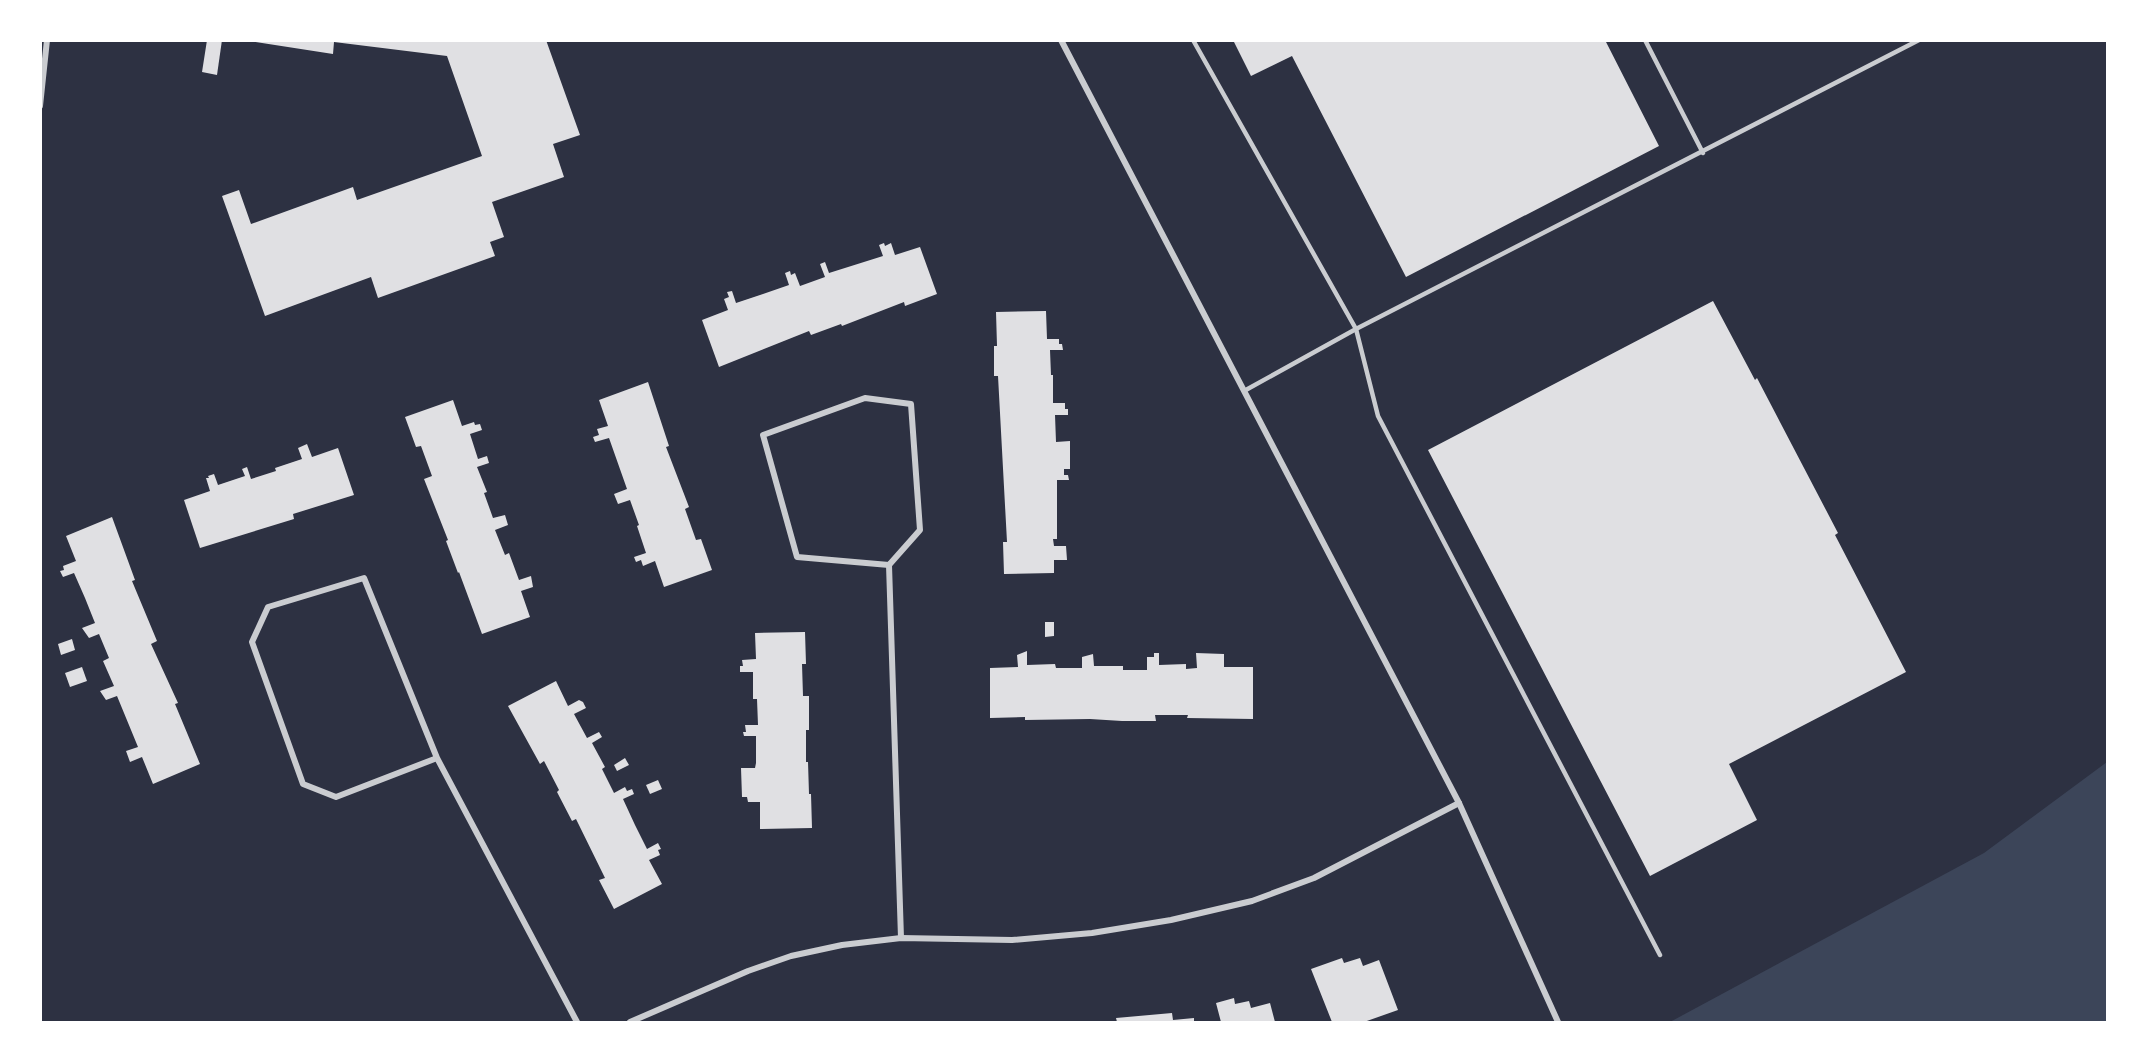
<svg xmlns="http://www.w3.org/2000/svg" width="2148" height="1063" font-family="Poppins,sans-serif">
	<style>
		.green { fill: #3c4559 }
		.building { fill: #e0e0e3 }
		.lines { fill: none; stroke-linecap: round; stroke-linejoin: round }
		.service { stroke: #caccd0; stroke-width: 4.5 }
		.minor { stroke: #caccd0; stroke-width: 6 }
	</style>
	<rect width="100%" height="100%" fill="#2d3142"/>
	<path class="green" d="M 2107,762 L 2107,1022 L 1670,1022 L 1984,853 Z"/>
	<g class="building">
		<path d="M 207,40 L 222,40 L 217,75 L 202,72 Z"/>
		<path d="M 242,40 L 546,40 L 580,135 L 553,144 L 564,177 L 492,202 L 504,237 L 490,242 L 495,256 L 378,298 L 371,277 L 265,316 L 222,196 L 239,190 L 251,224 L 353,187 L 357,200 L 482,156 L 447,56 L 334,42 L 333,54 Z"/>
		<path d="M 1233,40 L 1605,40 L 1659,146 L 1406,277 L 1292,56 L 1251,76 Z"/>
		<path d="M 884,243 L 885,246 L 891,243 L 895,255 L 920,247 L 937,294 L 905,306 L 904,302 L 842,326 L 841,324 L 811,335 L 809,331 L 719,367 L 702,320 L 728,310 L 724,299 L 729,297 L 727,292 L 732,291 L 736,303 L 763,294 L 789,285 L 785,273 L 790,271 L 791,275 L 795,273 L 800,286 L 825,277 L 820,264 L 825,262 L 829,273 L 883,256 L 879,245 Z"/>
		<path d="M 1713,301 L 1755,380 L 1757,378 L 1838,533 L 1835,535 L 1906,672 L 1729,764 L 1757,820 L 1650,876 L 1428,450 Z"/>
		<path d="M 1046,311 L 1047,339 L 1059,339 L 1059,344 L 1062,344 L 1063,350 L 1050,350 L 1051,375 L 1053,375 L 1053,403 L 1065,403 L 1065,409 L 1068,409 L 1068,415 L 1055,415 L 1056,442 L 1070,441 L 1070,469 L 1064,469 L 1064,475 L 1068,475 L 1069,480 L 1057,480 L 1057,539 L 1053,539 L 1054,546 L 1066,546 L 1067,560 L 1054,560 L 1054,573 L 1004,574 L 1003,542 L 1007,542 L 998,376 L 994,376 L 994,346 L 997,346 L 996,312 Z"/>
		<path d="M 648,382 L 669,446 L 666,447 L 689,507 L 685,509 L 696,540 L 701,539 L 712,570 L 664,587 L 655,561 L 643,566 L 641,560 L 636,562 L 634,557 L 646,553 L 637,526 L 639,525 L 630,500 L 618,504 L 614,494 L 627,489 L 609,438 L 595,442 L 593,437 L 599,435 L 597,429 L 608,426 L 599,400 Z"/>
		<path d="M 453,400 L 462,426 L 474,422 L 475,425 L 480,424 L 482,430 L 470,434 L 478,459 L 487,456 L 489,463 L 477,467 L 487,492 L 484,493 L 493,518 L 505,515 L 508,525 L 495,530 L 505,555 L 509,553 L 519,580 L 531,576 L 533,587 L 521,591 L 530,617 L 482,634 L 459,572 L 458,573 L 446,541 L 448,540 L 424,479 L 432,476 L 421,446 L 416,447 L 405,417 Z"/>
		<path d="M 307,444 L 312,457 L 338,448 L 354,495 L 293,514 L 294,519 L 200,548 L 184,500 L 210,491 L 206,478 L 209,478 L 208,476 L 214,474 L 218,485 L 245,476 L 242,469 L 247,467 L 251,479 L 276,471 L 275,468 L 302,459 L 298,448 Z"/>
		<path d="M 112,517 L 135,580 L 132,581 L 157,641 L 151,644 L 178,703 L 175,704 L 200,764 L 153,784 L 142,757 L 130,762 L 126,751 L 138,747 L 117,696 L 106,700 L 100,691 L 114,686 L 103,661 L 109,658 L 99,634 L 89,638 L 82,628 L 95,623 L 85,598 L 74,573 L 63,577 L 60,571 L 64,570 L 63,566 L 76,561 L 66,536 Z"/>
		<path d="M 1045,622 L 1054,622 L 1054,636 L 1045,637 Z"/>
		<path d="M 805,632 L 806,664 L 802,664 L 803,696 L 809,696 L 809,730 L 806,730 L 806,762 L 808,762 L 809,794 L 811,794 L 812,828 L 760,829 L 760,802 L 748,802 L 747,797 L 742,797 L 741,768 L 755,768 L 756,763 L 756,736 L 744,736 L 743,732 L 746,732 L 745,725 L 758,725 L 757,699 L 753,699 L 753,672 L 740,672 L 740,666 L 743,666 L 742,660 L 756,659 L 755,633 Z"/>
		<path d="M 72,639 L 75,650 L 61,655 L 58,644 Z"/>
		<path d="M 1027,651 L 1027,665 L 1055,664 L 1056,668 L 1082,668 L 1082,657 L 1093,654 L 1094,666 L 1123,666 L 1123,670 L 1147,670 L 1147,657 L 1154,657 L 1154,653 L 1159,653 L 1159,665 L 1186,664 L 1186,669 L 1197,668 L 1196,653 L 1224,654 L 1224,667 L 1253,667 L 1253,719 L 1187,718 L 1188,715 L 1155,715 L 1156,721 L 1122,721 L 1090,719 L 1025,720 L 1025,717 L 990,718 L 990,668 L 1018,667 L 1017,655 Z"/>
		<path d="M 82,667 L 87,681 L 70,687 L 65,673 Z"/>
		<path d="M 556,681 L 568,706 L 579,700 L 583,702 L 586,708 L 574,714 L 587,738 L 599,732 L 602,737 L 592,743 L 605,767 L 602,769 L 614,793 L 625,787 L 627,791 L 632,789 L 634,794 L 623,799 L 635,825 L 647,849 L 658,843 L 661,849 L 658,850 L 660,855 L 649,860 L 662,884 L 614,909 L 599,880 L 605,878 L 576,819 L 572,821 L 557,792 L 559,790 L 544,761 L 540,764 L 508,706 Z"/>
		<path d="M 625,758 L 629,765 L 617,771 L 614,765 Z"/>
		<path d="M 658,780 L 662,789 L 650,794 L 646,785 Z"/>
		<path d="M 1342,958 L 1344,963 L 1360,958 L 1363,966 L 1379,960 L 1398,1010 L 1364,1022 L 1332,1022 L 1311,969 Z"/>
		<path d="M 1234,998 L 1235,1004 L 1249,1001 L 1251,1008 L 1270,1003 L 1275,1022 L 1221,1022 L 1216,1003 Z"/>
		<path d="M 1172,1013 L 1173,1020 L 1194,1018 L 1194,1022 L 1117,1022 L 1116,1018 Z"/>
	</g>
	<g class="lines">
		<g class="service">
			<path d="M 1193,40 L 1356,329 L 1378,416 L 1660,955"/>
			<path d="M 1645,40 L 1703,153"/>
			<path d="M 1244,391 L 1356,329 L 1919,40"/>
		</g>
		<g class="minor">
			<path d="M 1061,40 L 1459,803 L 1558,1022"/>
			<path d="M 40,106 L 47,40"/>
			<path d="M 865,398 L 911,404 L 920,530 L 889,565 L 797,557 L 763,435 Z"/>
			<path d="M 889,565 L 901,938"/>
			<path d="M 437,758 L 336,797 L 303,784 L 252,642 L 268,607 L 364,578 L 437,758 L 577,1022"/>
			<path d="M 630,1022 L 748,971 L 791,956 L 842,945 L 901,938 L 1012,940 L 1092,933 L 1171,920 L 1252,901 L 1314,878 L 1459,803"/>
		</g>
	</g>
	<rect width="2148" height="1063" fill="none" stroke="#ffffff" stroke-width="84"/>
</svg>
